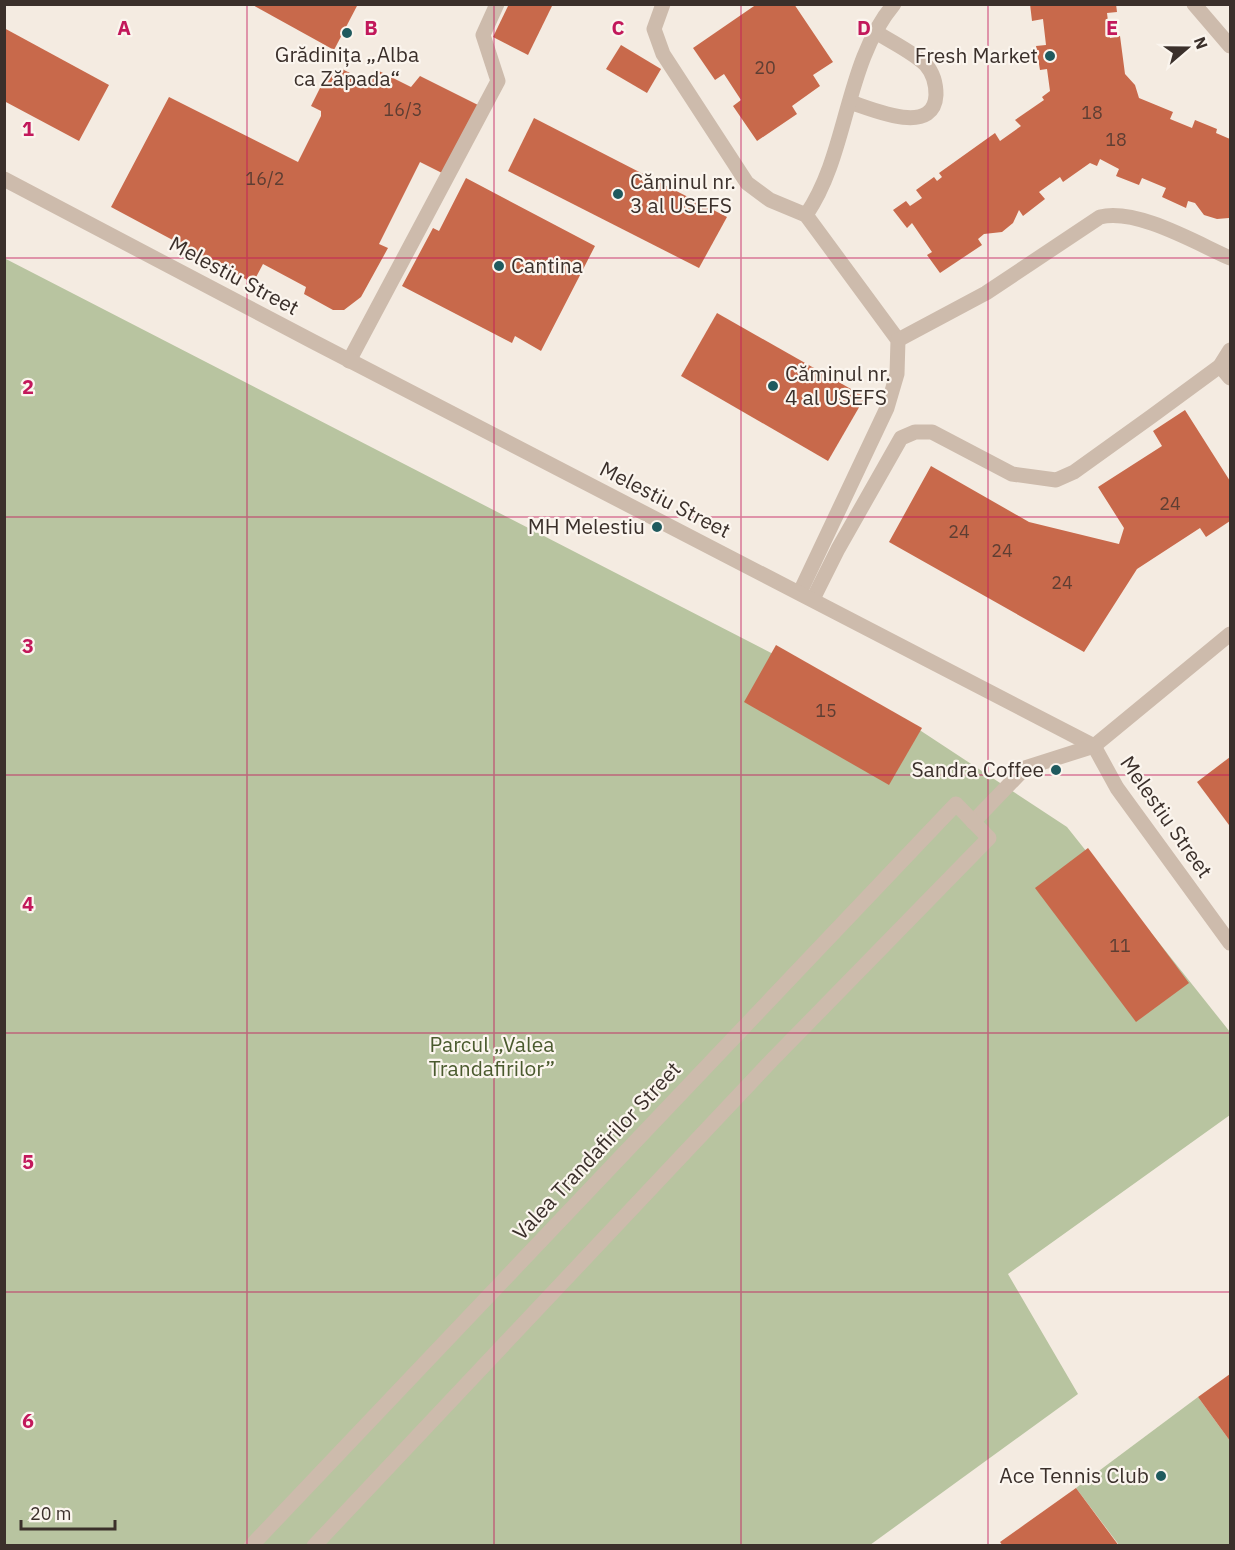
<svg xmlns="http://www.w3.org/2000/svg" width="1235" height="1550" font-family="'IBM Plex Sans',sans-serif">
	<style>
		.green { fill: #b8c4a0 }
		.building { fill: #c8694b }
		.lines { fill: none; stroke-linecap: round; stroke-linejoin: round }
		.lane { stroke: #cdbbac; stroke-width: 15 }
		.street { stroke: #cdbbac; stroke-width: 15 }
		.grid { fill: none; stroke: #c2185b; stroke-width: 1.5; stroke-opacity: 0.55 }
		.poi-dot { fill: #1f5a5e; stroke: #fbf5ee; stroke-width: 2 }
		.labels { text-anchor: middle; stroke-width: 4.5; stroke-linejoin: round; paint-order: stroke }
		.number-label { font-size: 18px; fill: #5e3e33 }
		.poi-label { font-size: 21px; fill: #3b302b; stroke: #fbf5ee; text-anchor: end }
		.street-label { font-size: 21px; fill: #3b302b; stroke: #fbf5ee }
		.park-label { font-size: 21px; fill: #4a5a2e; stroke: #fbf5ee }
		.grid-label { font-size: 20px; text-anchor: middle; font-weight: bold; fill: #c2185b; stroke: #fbf5ee; stroke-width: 4.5; stroke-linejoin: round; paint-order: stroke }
	</style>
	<rect width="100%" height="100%" fill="#f4ebe1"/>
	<g class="green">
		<path d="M 4,258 L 915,727 L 1067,827 L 1230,1032 L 1230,1115 L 1008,1274 L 1078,1394 L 870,1545 L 5,1545 Z"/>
		<path d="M 1198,1397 L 1230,1441 L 1230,1545 L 1119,1545 L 1076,1488 Z"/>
	</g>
	<g class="building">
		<path d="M 251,4 L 358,4 L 334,50 Z"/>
		<path d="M 509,4 L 553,4 L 528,55 L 493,37 Z"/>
		<path d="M 757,4 L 794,4 L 833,62 L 813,75 L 820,86 L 792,106 L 797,114 L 757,141 L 733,106 L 741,100 L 724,74 L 715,80 L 693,48 Z"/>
		<path d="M 1030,4 L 1116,4 L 1117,12 L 1107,13 L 1110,38 L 1120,36 L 1125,74 L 1135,85 L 1139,98 L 1173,112 L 1170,119 L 1192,128 L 1195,120 L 1217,129 L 1216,133 L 1230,139 L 1230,220 L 1229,218 L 1217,219 L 1204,215 L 1195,203 L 1188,201 L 1186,208 L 1162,197 L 1166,188 L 1142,178 L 1139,185 L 1116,176 L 1119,169 L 1100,159 L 1097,166 L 1090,163 L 1063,182 L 1060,177 L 1039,192 L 1045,199 L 1023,216 L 1019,210 L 1013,223 L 1002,232 L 984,234 L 978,239 L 982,245 L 940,273 L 927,255 L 932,252 L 912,223 L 907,228 L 893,210 L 906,201 L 910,206 L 922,198 L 916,190 L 934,177 L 937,181 L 942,177 L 939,173 L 995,133 L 1000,141 L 1021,126 L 1015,120 L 1044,100 L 1042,97 L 1050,91 L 1047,69 L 1040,70 L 1036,46 L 1046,45 L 1043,19 L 1032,21 Z"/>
		<path d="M 4,28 L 109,85 L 79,141 L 4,101 Z"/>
		<path d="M 621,45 L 661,69 L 647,93 L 606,69 Z"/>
		<path d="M 342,69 L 368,82 L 377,70 L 411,87 L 420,76 L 480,106 L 444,174 L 420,162 L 379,244 L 388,248 L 361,297 L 344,310 L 333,310 L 304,294 L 306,287 L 263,264 L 253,283 L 111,207 L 169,97 L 298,162 L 321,116 L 321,111 L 311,106 L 328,72 L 338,77 Z"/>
		<path d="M 534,118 L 727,217 L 699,268 L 508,171 Z"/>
		<path d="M 466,178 L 595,246 L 541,351 L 515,336 L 512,343 L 402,286 L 433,228 L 439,231 Z"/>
		<path d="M 717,313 L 865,397 L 828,461 L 681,376 Z"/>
		<path d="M 1185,410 L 1230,481 L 1230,521 L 1206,537 L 1200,528 L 1137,569 L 1084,652 L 889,542 L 931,466 L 1029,522 L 1119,544 L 1124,528 L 1098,487 L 1162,446 L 1153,431 Z"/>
		<path d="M 776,645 L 922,728 L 889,785 L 744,702 Z"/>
		<path d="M 1230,757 L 1230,824 L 1229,825 L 1197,782 Z"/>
		<path d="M 1088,848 L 1189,983 L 1136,1022 L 1035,888 Z"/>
		<path d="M 1230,1374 L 1230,1441 L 1198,1397 Z"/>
		<path d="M 1076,1488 L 1119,1546 L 1003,1546 L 1000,1542 Z"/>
	</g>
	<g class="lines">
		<g class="lane">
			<path d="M 663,4 L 654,29 L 663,54 L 747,183 L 770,200 L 806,215 L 898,340 L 897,374 L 887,408 L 800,592"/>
			<path d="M 1194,4 L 1230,46"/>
			<path d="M 850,102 C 872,109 934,137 936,95 C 936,84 933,73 926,65 C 913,52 891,42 876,32"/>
			<path d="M 806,215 C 849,152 844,64 894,4"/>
			<path d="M 898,340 L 986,293 L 1100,217 C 1137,208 1196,243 1230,258"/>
			<path d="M 349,361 L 498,81 L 483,35 L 497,4"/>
			<path d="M 1220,366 L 1230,378"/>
			<path d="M 813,599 L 838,549 L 901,438 L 915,432 L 932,432 L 1012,474 L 1056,480 L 1074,472 L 1152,416 L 1220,366 L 1230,350"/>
		</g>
		<g class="street">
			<path d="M 4,179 L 312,341 L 1094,746 L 1117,788 L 1230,943"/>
			<path d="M 973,822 L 1025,768 L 1094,746 L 1230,634"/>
			<path d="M 251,1546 L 956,804 L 989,838 L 773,1059 L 314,1546"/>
		</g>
	</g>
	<path class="grid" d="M 247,4 L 247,1546M 494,4 L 494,1546M 741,4 L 741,1546M 988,4 L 988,1546M 4,258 L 1230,258M 4,517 L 1230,517M 4,775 L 1230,775M 4,1033 L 1230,1033M 4,1292 L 1230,1292"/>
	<g class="poi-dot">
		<circle cx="347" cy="33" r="6"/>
		<circle cx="1050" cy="56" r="6"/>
		<circle cx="618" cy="194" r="6"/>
		<circle cx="499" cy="266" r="6"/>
		<circle cx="773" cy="386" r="6"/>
		<circle cx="657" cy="527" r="6"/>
		<circle cx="1056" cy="770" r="6"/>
		<circle cx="1161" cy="1476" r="6"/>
	</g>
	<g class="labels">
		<g class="number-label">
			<text x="765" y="74">20</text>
			<text x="403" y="116">16/3</text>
			<text x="1092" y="119">18</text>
			<text x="1116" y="146">18</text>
			<text x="265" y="185">16/2</text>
			<text x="1170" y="510">24</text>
			<text x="959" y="538">24</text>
			<text x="1002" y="557">24</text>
			<text x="1062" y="589">24</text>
			<text x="826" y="717">15</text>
			<text x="1120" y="952">11</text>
		</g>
		<g class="poi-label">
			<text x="347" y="62" text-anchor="middle">Grădinița „Alba<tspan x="347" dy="24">ca Zăpada“</tspan></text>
			<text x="1038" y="63">Fresh Market</text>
			<text x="630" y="189" text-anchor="start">Căminul nr.<tspan x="630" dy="24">3 al USEFS</tspan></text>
			<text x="511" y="273" text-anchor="start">Cantina</text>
			<text x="785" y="381" text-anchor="start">Căminul nr.<tspan x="785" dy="24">4 al USEFS</tspan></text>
			<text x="645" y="534">MH Melestiu</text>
			<text x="1044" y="777">Sandra Coffee</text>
			<text x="1149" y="1483">Ace Tennis Club</text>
		</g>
		<g class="street-label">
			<text transform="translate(234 276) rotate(28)" y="7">Melestiu Street</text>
			<text transform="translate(665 500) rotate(27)" y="7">Melestiu Street</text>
			<text transform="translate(1166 817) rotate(55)" y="7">Melestiu Street</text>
			<text transform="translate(597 1151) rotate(-47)" y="7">Valea Trandafirilor Street</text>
		</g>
		<g class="park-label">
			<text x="492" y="1052">Parcul „Valea<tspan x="492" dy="24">Trandafirilor”</tspan></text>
		</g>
	</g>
	<g class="grid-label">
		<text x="124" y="35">A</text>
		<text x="371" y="35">B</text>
		<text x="618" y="35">C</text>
		<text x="864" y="35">D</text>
		<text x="1112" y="35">E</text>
		<text x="28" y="136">1</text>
		<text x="28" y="394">2</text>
		<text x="28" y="653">3</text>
		<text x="28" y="911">4</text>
		<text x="28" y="1169">5</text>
		<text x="28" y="1428">6</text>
	</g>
	<rect width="1235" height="1550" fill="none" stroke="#3b302b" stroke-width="12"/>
	<g transform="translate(1187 48) rotate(70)" stroke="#fbf5ee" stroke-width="4.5" paint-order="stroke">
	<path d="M0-4.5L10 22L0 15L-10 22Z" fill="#3b302b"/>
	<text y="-9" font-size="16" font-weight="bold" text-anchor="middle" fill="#3b302b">N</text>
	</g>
	<path d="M21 1520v9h94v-9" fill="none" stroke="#3b302b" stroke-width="3"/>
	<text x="30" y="1520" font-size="18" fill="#3b302b" stroke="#fbf5ee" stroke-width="4.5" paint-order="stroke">20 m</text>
</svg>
